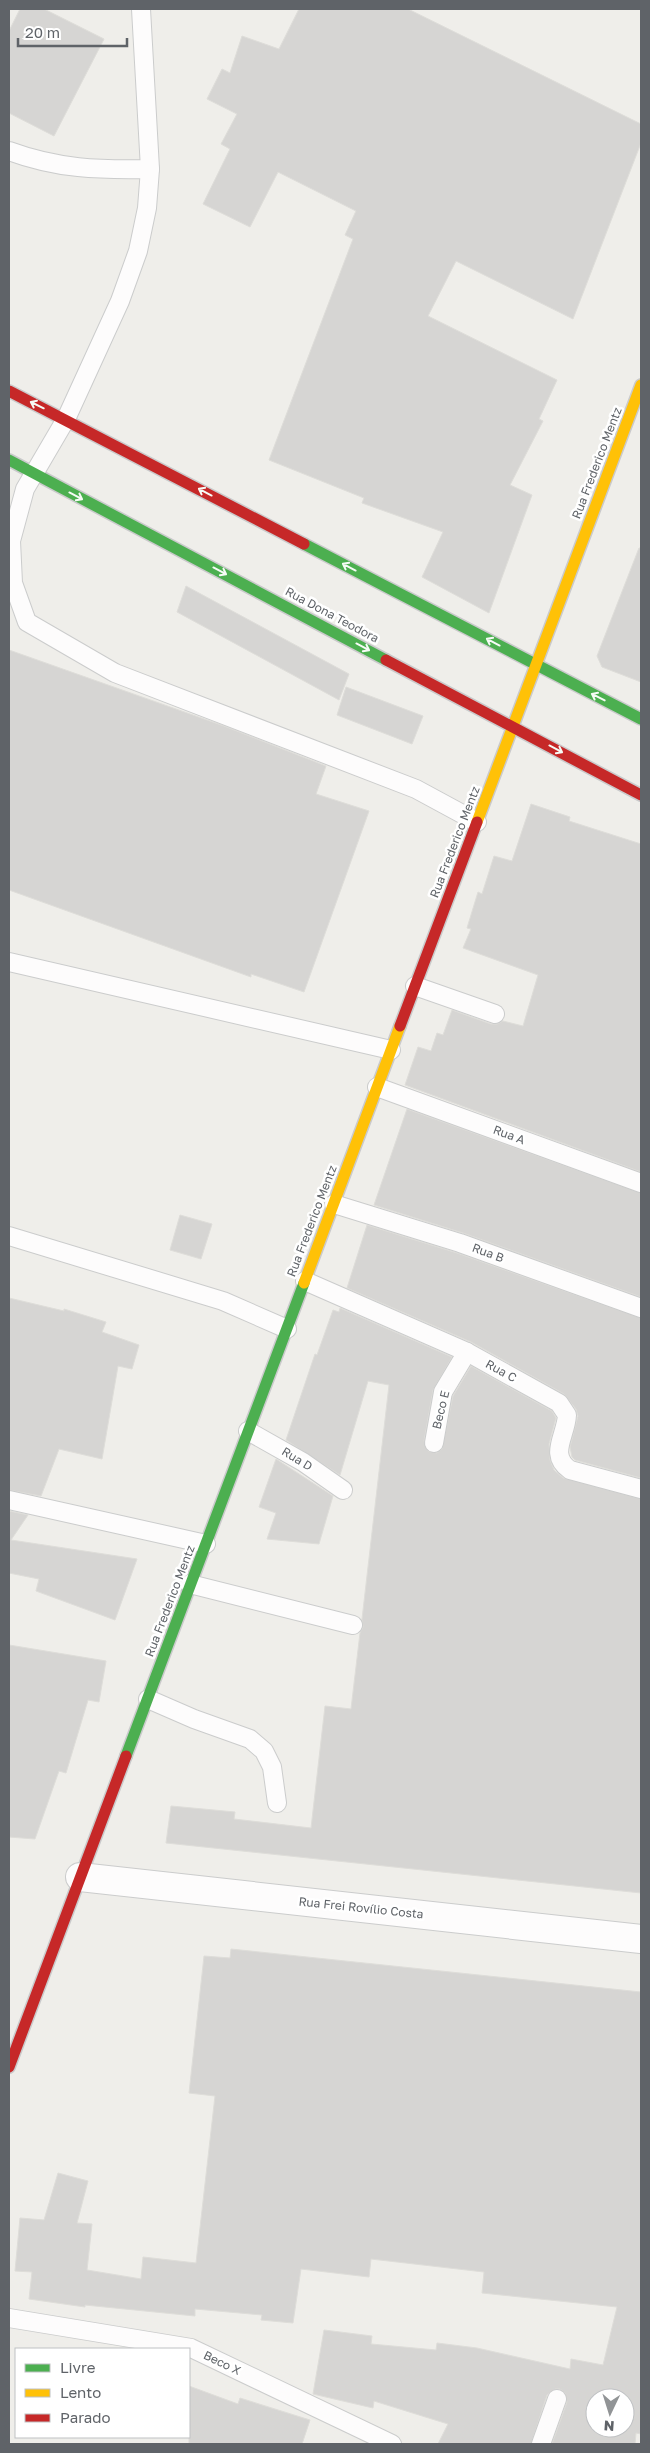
<svg xmlns="http://www.w3.org/2000/svg" width="650" height="2453" font-family="'Golos Text',sans-serif">
	<style>
		.building { fill: #d6d5d3; stroke: #deddd9; fill-rule: evenodd }
		.lines { fill: none; stroke-linecap: round; stroke-linejoin: round }
		.lane-casing { stroke: #cbcccc; stroke-width: 20 }
		.street-casing { stroke: #cbcccc; stroke-width: 30 }
		.fast-casing { stroke: #cacacb; stroke-width: 14 }
		.slow-casing { stroke: #cacacb; stroke-width: 14 }
		.jam-casing { stroke: #cacacb; stroke-width: 14 }
		.lane { stroke: #fdfcfc; stroke-width: 18 }
		.street { stroke: #fdfcfc; stroke-width: 28 }
		.fast { stroke: #4caf50; stroke-width: 11 }
		.slow { stroke: #ffc107; stroke-width: 11 }
		.jam { stroke: #c62828; stroke-width: 11 }
		.oneway { stroke: #f6fbf6 }
		.labels { text-anchor: middle; stroke-width: 5; stroke-linejoin: round; paint-order: stroke }
		.street-label { font-size: 12px; fill: #5f6368; stroke: #fff }
	</style>
	<rect width="100%" height="100%" fill="#efeeea"/>
	<g class="building">
		<path d="M 20,9 L 44,9 L 104,39 L 54,136 L 9,113 L 9,31 Z"/>
		<path d="M 299,9 L 408,9 L 641,124 L 641,143 L 573,319 L 456,261 L 428,316 L 557,380 L 539,419 L 543,421 L 510,485 L 532,495 L 489,613 L 422,577 L 443,532 L 362,503 L 364,498 L 269,460 L 353,239 L 345,235 L 356,211 L 278,172 L 250,227 L 203,204 L 230,149 L 221,144 L 237,114 L 207,99 L 222,69 L 230,73 L 242,36 L 279,49 Z"/>
		<path d="M 639,548 L 641,548 L 641,682 L 602,667 L 597,656 Z"/>
		<path d="M 186,586 L 349,674 L 339,700 L 177,612 Z"/>
		<path d="M 9,650 L 224,726 L 326,766 L 316,794 L 369,811 L 304,992 L 251,974 L 251,977 L 9,890 Z"/>
		<path d="M 346,687 L 423,716 L 412,744 L 337,715 Z"/>
		<path d="M 531,804 L 570,817 L 569,821 L 641,844 L 641,1172 L 405,1085 L 418,1047 L 431,1051 L 437,1033 L 443,1035 L 452,1010 L 491,1024 L 497,1024 L 503,1021 L 523,1026 L 538,975 L 463,948 L 471,929 L 467,928 L 478,892 L 482,894 L 494,856 L 512,861 Z"/>
		<path d="M 407,1109 L 641,1193 L 641,1297 L 463,1233 L 374,1205 Z"/>
		<path d="M 180,1215 L 212,1224 L 201,1259 L 170,1250 Z"/>
		<path d="M 367,1225 L 457,1253 L 641,1318 L 641,1478 L 575,1460 L 572,1457 L 570,1447 L 578,1416 L 576,1409 L 564,1394 L 471,1342 L 347,1288 Z"/>
		<path d="M 9,1298 L 64,1311 L 64,1309 L 106,1322 L 102,1332 L 139,1345 L 132,1369 L 118,1366 L 102,1459 L 59,1449 L 41,1496 L 9,1490 Z"/>
		<path d="M 340,1308 L 452,1357 L 433,1390 L 424,1441 L 428,1451 L 437,1453 L 442,1449 L 453,1396 L 471,1366 L 552,1411 L 556,1418 L 549,1444 L 550,1460 L 554,1470 L 563,1478 L 641,1499 L 641,1893 L 166,1843 L 171,1806 L 235,1812 L 234,1819 L 311,1828 L 325,1706 L 351,1709 L 360,1633 L 363,1627 L 362,1619 L 389,1385 L 368,1381 L 340,1475 L 286,1440 L 315,1354 L 317,1355 L 333,1310 L 339,1312 Z"/>
		<path d="M 276,1459 L 333,1496 L 319,1544 L 267,1539 L 276,1513 L 259,1507 Z"/>
		<path d="M 9,1511 L 28,1515 L 11,1540 L 137,1559 L 115,1620 L 36,1591 L 39,1579 L 9,1573 Z"/>
		<path d="M 9,1645 L 106,1661 L 99,1702 L 88,1700 L 66,1773 L 59,1771 L 35,1839 L 9,1837 Z"/>
		<path d="M 231,1949 L 641,1992 L 641,2434 L 636,2433 L 635,2444 L 552,2444 L 567,2402 L 565,2393 L 560,2389 L 555,2389 L 547,2395 L 531,2444 L 438,2444 L 448,2424 L 374,2401 L 373,2408 L 313,2394 L 324,2330 L 372,2336 L 371,2344 L 436,2350 L 437,2343 L 477,2348 L 570,2369 L 571,2359 L 603,2365 L 617,2307 L 482,2293 L 484,2272 L 371,2259 L 369,2277 L 301,2269 L 293,2323 L 261,2320 L 262,2315 L 195,2309 L 195,2316 L 85,2305 L 85,2307 L 29,2299 L 32,2272 L 15,2271 L 20,2218 L 44,2220 L 58,2173 L 88,2181 L 77,2223 L 92,2224 L 87,2270 L 141,2279 L 143,2257 L 196,2263 L 215,2096 L 189,2093 L 204,1956 L 230,1958 ZM 595,2398 L 625,2398 L 625,2428 L 595,2428 Z"/>
		<path d="M 189,2386 L 238,2404 L 240,2398 L 310,2420 L 302,2444 L 189,2444 Z"/>
	</g>
	<g class="lines">
		<g class="lane-casing">
			<g id="lane">
				<path d="M 141,9 L 150,169"/>
				<path d="M 9,151 C 58,169 98,170 150,169 L 147,208 L 138,251 L 120,301 L 66,419 L 25,489 L 11,541 L 13,583 L 27,622 L 115,673 L 416,789 L 477,822"/>
				<path d="M 9,962 L 391,1050"/>
				<path d="M 415,986 L 495,1014"/>
				<path d="M 377,1087 L 641,1183"/>
				<path d="M 334,1204 L 460,1243 L 641,1308"/>
				<path d="M 9,1236 L 223,1301 L 287,1329"/>
				<path d="M 305,1281 L 467,1352 L 559,1403 L 567,1415 C 566,1436 548,1455 570,1470 L 641,1489"/>
				<path d="M 248,1431 L 303,1462 L 343,1490"/>
				<path d="M 434,1443 L 443,1392 L 467,1352"/>
				<path d="M 9,1500 L 206,1544"/>
				<path d="M 190,1584 L 353,1625"/>
				<path d="M 148,1699 L 194,1719 L 250,1739 L 264,1751 L 272,1767 L 277,1803"/>
				<path d="M 9,2318 L 191,2348 L 392,2444"/>
				<path d="M 541,2444 L 557,2399"/>
			</g>
		</g>
		<g class="street-casing">
			<path id="street" d="M 80,1877 L 641,1939"/>
		</g>
		<g class="fast-casing">
			<g id="fast">
				<path d="M 9,460 L 386,660"/>
				<path d="M 304,544 L 641,719"/>
				<path d="M 126,1756 L 304,1283"/>
			</g>
		</g>
		<g class="slow-casing">
			<g id="slow">
				<path d="M 477,822 L 641,385"/>
				<path d="M 304,1283 L 400,1026"/>
			</g>
		</g>
		<g class="jam-casing">
			<g id="jam">
				<path d="M 9,391 L 304,544"/>
				<path d="M 386,660 L 641,795"/>
				<path d="M 400,1026 L 477,822"/>
				<path d="M 9,2067 L 126,1756"/>
			</g>
		</g>
		<use href="#lane" class="lane"/>
		<use href="#street" class="street"/>
		<use href="#fast" class="fast"/>
		<use href="#slow" class="slow"/>
		<use href="#jam" class="jam"/>
	</g>
	<defs><path id="oneway-shaft" d="M-6 0H5M1.5-3L5.5 0L1.5 3" fill="none" stroke-width="1.6" stroke-linecap="round" stroke-linejoin="round" transform="scale(1.25)"/></defs>
	<g class="oneway">
		<use href="#oneway-shaft" transform="translate(37 405) rotate(-154)"/>
		<use href="#oneway-shaft" transform="translate(205 492) rotate(-152)"/>
		<use href="#oneway-shaft" transform="translate(76 496) rotate(28)"/>
		<use href="#oneway-shaft" transform="translate(349 567) rotate(-152)"/>
		<use href="#oneway-shaft" transform="translate(220 571) rotate(28)"/>
		<use href="#oneway-shaft" transform="translate(493 642) rotate(-152)"/>
		<use href="#oneway-shaft" transform="translate(363 647) rotate(28)"/>
		<use href="#oneway-shaft" transform="translate(598 697) rotate(-153)"/>
		<use href="#oneway-shaft" transform="translate(556 749) rotate(28)"/>
	</g>
	<g class="labels">
		<g class="street-label">
			<text transform="translate(597 463) rotate(-69)" y="4">Rua Frederico Mentz</text>
			<text transform="translate(332 615) rotate(28)" y="4">Rua Dona Teodora</text>
			<text transform="translate(455 842) rotate(-69)" y="4">Rua Frederico Mentz</text>
			<text transform="translate(509 1135) rotate(20)" y="4">Rua A</text>
			<text transform="translate(312 1221) rotate(-69)" y="4">Rua Frederico Mentz</text>
			<text transform="translate(488 1253) rotate(20)" y="4">Rua B</text>
			<text transform="translate(501 1371) rotate(29)" y="4">Rua C</text>
			<text transform="translate(441 1410) rotate(-76)" y="4">Beco E</text>
			<text transform="translate(297 1459) rotate(31)" y="4">Rua D</text>
			<text transform="translate(170 1601) rotate(-69)" y="4">Rua Frederico Mentz</text>
			<text transform="translate(361 1908) rotate(6)" y="4">Rua Frei Rovílio Costa</text>
			<text transform="translate(222 2363) rotate(26)" y="4">Beco X</text>
		</g>
	</g>
	<rect width="650" height="2453" fill="none" stroke="#5f6368" stroke-width="20"/>
	<rect x="15" y="2348" width="175" height="90" fill="#ffffff" stroke="#bfc1c3"/>
	<rect x="25" y="2364" width="25" height="8" fill="#4caf50" stroke="#bfc1c3"/>
	<text x="60" y="2373" font-size="15" fill="#5f6368">Livre</text>
	<rect x="25" y="2389" width="25" height="8" fill="#ffc107" stroke="#bfc1c3"/>
	<text x="60" y="2398" font-size="15" fill="#5f6368">Lento</text>
	<rect x="25" y="2414" width="25" height="8" fill="#c62828" stroke="#bfc1c3"/>
	<text x="60" y="2423" font-size="15" fill="#5f6368">Parado</text>
	<g transform="translate(610 2413) rotate(184)"><circle r="24" fill="#ffffff" stroke="#bfc1c3"/>
	<path d="M0-4L9 19L0 12L-9 19Z" fill="#919496"/>
	<text y="-8" font-size="14" font-weight="bold" text-anchor="middle" fill="#5f6368">N</text>
	</g>
	<path d="M18 38v8h109v-8" fill="none" stroke="#5f6368" stroke-width="2.5"/>
	<text x="25" y="38" font-size="15" fill="#5f6368" stroke="#ffffff" stroke-width="4" paint-order="stroke">20 m</text>
</svg>
